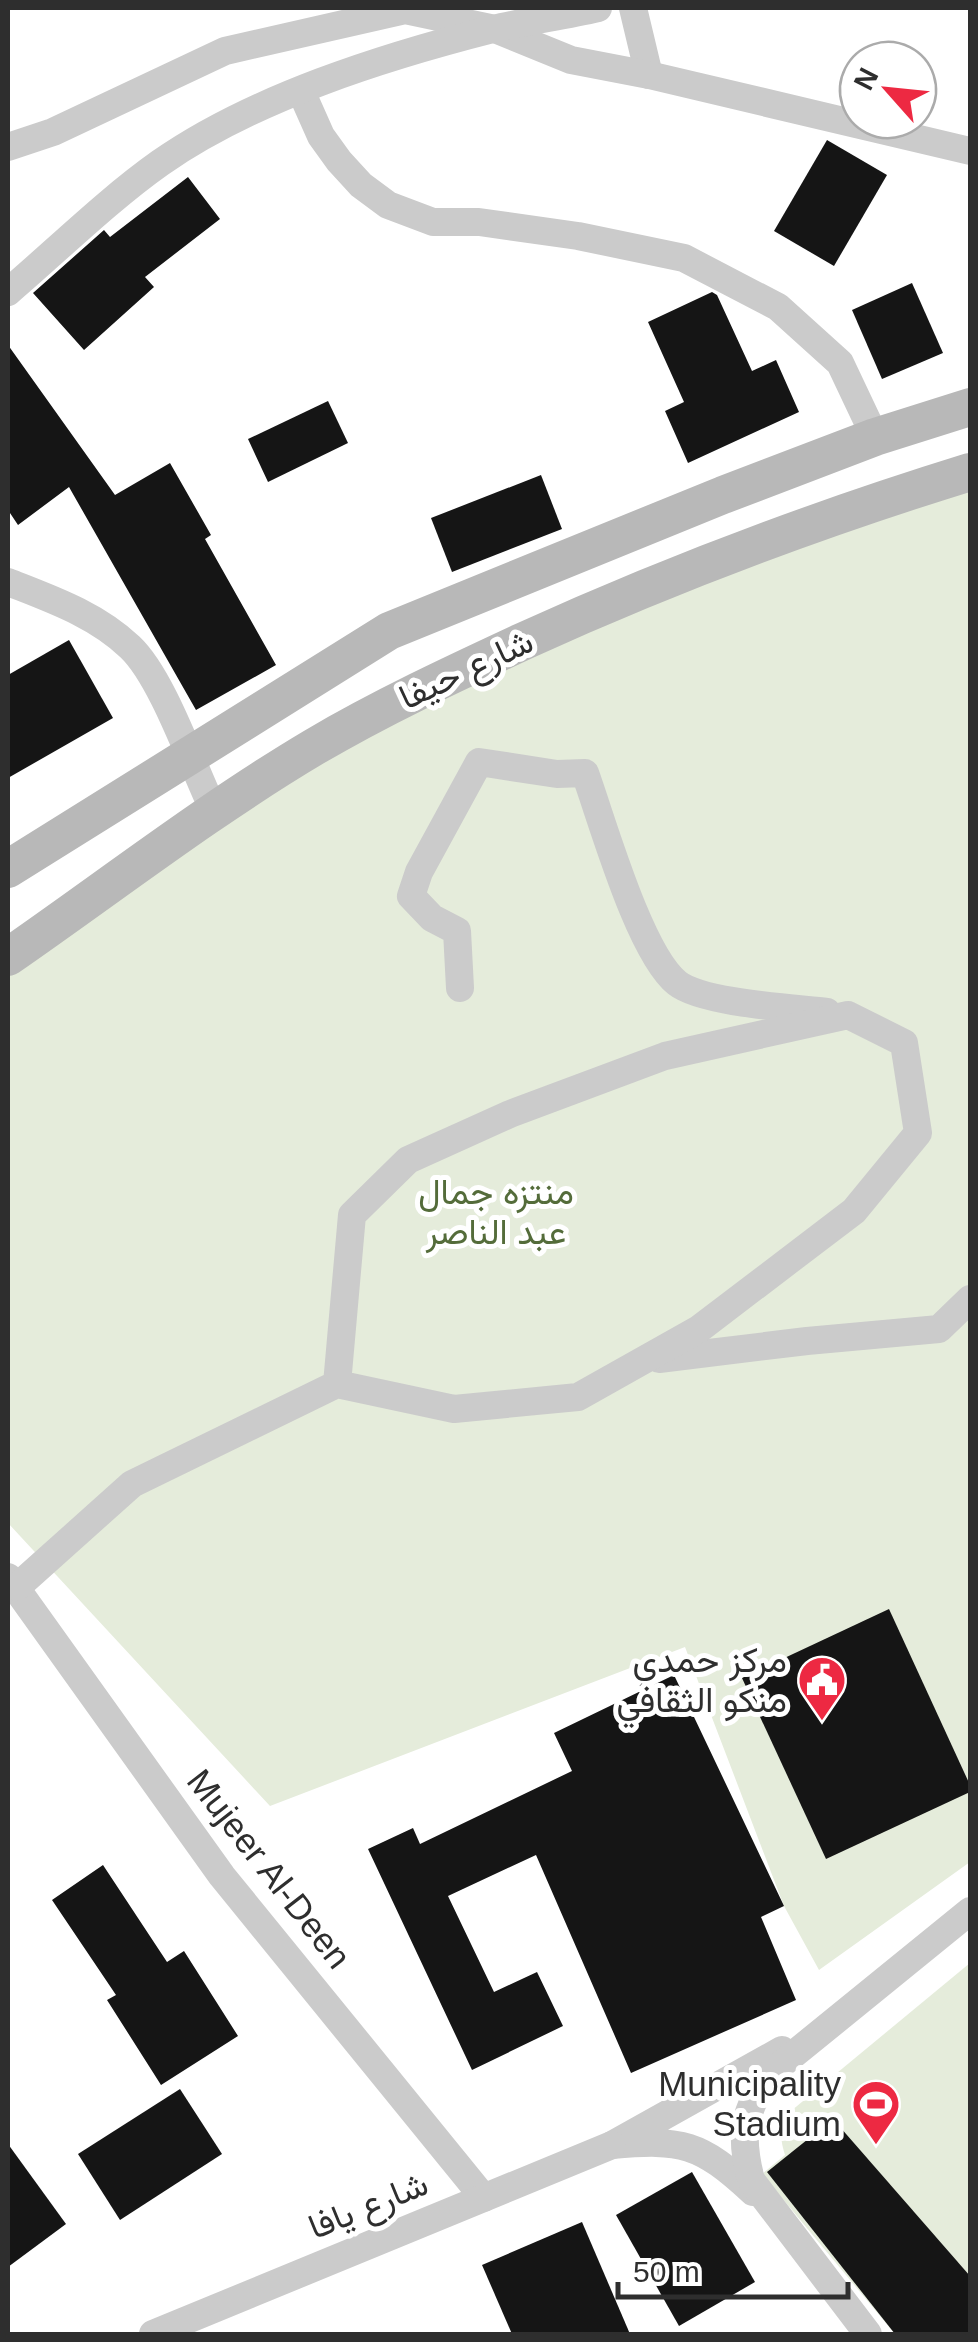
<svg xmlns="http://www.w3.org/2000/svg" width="978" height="2342" font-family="Helvetica,Vazirmatn,sans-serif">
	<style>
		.green { fill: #e5ecdb }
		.building { fill: #151515 }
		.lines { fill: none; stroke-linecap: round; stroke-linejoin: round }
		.minor { stroke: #cbcbcb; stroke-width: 28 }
		.secondary { stroke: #b8b8b8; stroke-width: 38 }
		.labels { text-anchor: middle; stroke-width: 10; stroke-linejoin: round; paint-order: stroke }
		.street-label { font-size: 35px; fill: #2e2e2e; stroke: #fff }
		.park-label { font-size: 35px; fill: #546c3a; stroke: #fff }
		.poi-label { font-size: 35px; fill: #2e2e2e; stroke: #fff; text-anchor: end }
	</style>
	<rect width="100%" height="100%" fill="#fff"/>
	<g class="green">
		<path d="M 970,470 L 970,1862 L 819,1970 L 784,1906 L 685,1647 L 270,1806 L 8,1523 L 8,967 L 440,679 Z"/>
		<path d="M 970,1963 L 970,2334 L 895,2334 L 762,2174 L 785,2155 C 779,2136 780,2127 791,2111 Z"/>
	</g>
	<g class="building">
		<path d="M 827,140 L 887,175 L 834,266 L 774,231 Z"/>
		<path d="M 188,177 L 220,219 L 145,277 L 154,287 L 84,350 L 33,293 L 104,230 L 110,237 Z"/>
		<path d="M 912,283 L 943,353 L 882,379 L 852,310 Z"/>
		<path d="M 712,292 L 717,295 L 752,371 L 776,360 L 799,412 L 688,463 L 665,411 L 684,402 L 648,322 Z"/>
		<path d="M 8,345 L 115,495 L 170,463 L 211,535 L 205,539 L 276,665 L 196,710 L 69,487 L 18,525 L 8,510 Z"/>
		<path d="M 328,401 L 348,443 L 268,482 L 248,439 Z"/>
		<path d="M 541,475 L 562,529 L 452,572 L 431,518 Z"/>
		<path d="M 69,640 L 113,718 L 8,778 L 8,675 Z"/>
		<path d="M 889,1609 L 970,1785 L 970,1792 L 826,1859 L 742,1678 Z"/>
		<path d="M 674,1675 L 784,1906 L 761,1917 L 796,2000 L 631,2073 L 536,1855 L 448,1896 L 494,1992 L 537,1972 L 563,2026 L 472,2070 L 368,1849 L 413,1828 L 420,1844 L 572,1771 L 554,1733 Z"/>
		<path d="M 103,1865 L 167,1962 L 184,1951 L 238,2036 L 161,2085 L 107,2000 L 116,1995 L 52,1900 Z"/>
		<path d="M 180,2089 L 222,2154 L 120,2220 L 78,2154 Z"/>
		<path d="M 833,2119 L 970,2276 L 970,2334 L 895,2334 L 767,2172 Z"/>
		<path d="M 8,2144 L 66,2224 L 8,2267 Z"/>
		<path d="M 692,2172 L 755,2282 L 679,2326 L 616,2215 Z"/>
		<path d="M 582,2222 L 630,2334 L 512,2334 L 482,2265 Z"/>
	</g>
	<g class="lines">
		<g class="minor">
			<path d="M 633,8 L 649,75"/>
			<path d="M 301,91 L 321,136 L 339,161 L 361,185 L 388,205 L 433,222 L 479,222 L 578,236 L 684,258 L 778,307 L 840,363 L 875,437"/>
			<path d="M 8,147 L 53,132 L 225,51 L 405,10 L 495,29 L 571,60 L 649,75 L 970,151"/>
			<path d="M 8,292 C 56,251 109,199 160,163 C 253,98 383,57 493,29 C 527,21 563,16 598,8"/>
			<path d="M 8,582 C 51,599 95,614 130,647 C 163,678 193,768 215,813"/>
			<path d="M 460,988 L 457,931 L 432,918 L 411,896 L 419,872 L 479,762 L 557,774 L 585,773 C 603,823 639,952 677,983 C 702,1003 793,1008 827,1012"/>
			<path d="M 659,1359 L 807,1341 L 939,1329 L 970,1299"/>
			<path d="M 8,1577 L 222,1876 L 484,2198"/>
			<path d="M 17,1587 L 132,1484 L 337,1384 L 454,1409 L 578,1397 L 699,1329 L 854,1211 L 918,1133 L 904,1043 L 848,1015 L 665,1056 L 510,1114 L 408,1160 L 352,1215 L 337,1384"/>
			<path d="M 753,2192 C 700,2143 682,2139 612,2145 L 782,2050"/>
			<path d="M 153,2334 L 612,2145"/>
			<path d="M 868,2334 L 751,2180 C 739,2134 743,2110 772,2072 L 970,1911"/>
		</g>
		<g class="secondary">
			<path d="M 8,869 L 389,631 L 723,495 L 875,437 L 970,407"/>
			<path d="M 8,957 C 109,887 208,810 314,747 C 382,707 453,674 524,641 C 669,575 818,519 970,472"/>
		</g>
	</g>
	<defs>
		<g id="civic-pin" transform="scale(2.5)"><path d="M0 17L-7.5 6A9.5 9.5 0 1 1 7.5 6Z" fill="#ed2942" stroke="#fff"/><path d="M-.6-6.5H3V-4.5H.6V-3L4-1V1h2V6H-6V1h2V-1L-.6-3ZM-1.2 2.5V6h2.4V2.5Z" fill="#fff"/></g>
		<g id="stadium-pin" transform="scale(2.5)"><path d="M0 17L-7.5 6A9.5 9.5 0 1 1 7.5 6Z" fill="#ed2942" stroke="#fff"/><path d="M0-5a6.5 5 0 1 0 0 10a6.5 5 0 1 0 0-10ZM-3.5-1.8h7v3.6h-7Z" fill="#fff"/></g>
	</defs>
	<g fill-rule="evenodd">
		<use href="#civic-pin" x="822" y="1680"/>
		<use href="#stadium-pin" x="876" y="2104"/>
	</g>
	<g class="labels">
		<g class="street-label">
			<text transform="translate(466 669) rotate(-25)" y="12">شارع حيفا</text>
			<text transform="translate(269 1869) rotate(52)" y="12">Mujeer Al-Deen</text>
			<text transform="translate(368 2205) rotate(-22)" y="12">شارع يافا</text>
		</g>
		<g class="park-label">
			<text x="496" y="1204">منتزه جمال<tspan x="496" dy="40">عبد الناصر</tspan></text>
		</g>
		<g class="poi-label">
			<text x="787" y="1672">مركز حمدي<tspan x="787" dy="40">منكو الثقافي</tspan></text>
			<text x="841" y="2096">Municipality<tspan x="841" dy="40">Stadium</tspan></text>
		</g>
	</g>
	<rect width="978" height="2342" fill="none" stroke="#2e2e2e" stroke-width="20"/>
	<g transform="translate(888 90) rotate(297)"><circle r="48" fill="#ffffff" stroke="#ababab" stroke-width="2.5"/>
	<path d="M0-8L18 38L0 25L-18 38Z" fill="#ed2942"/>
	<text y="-15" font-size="28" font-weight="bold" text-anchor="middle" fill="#2e2e2e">N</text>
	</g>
	<path d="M618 2282v15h230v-15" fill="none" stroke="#2e2e2e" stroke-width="5"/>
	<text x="633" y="2282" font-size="30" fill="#2e2e2e" stroke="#ffffff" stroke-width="8" paint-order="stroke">50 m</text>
</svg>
